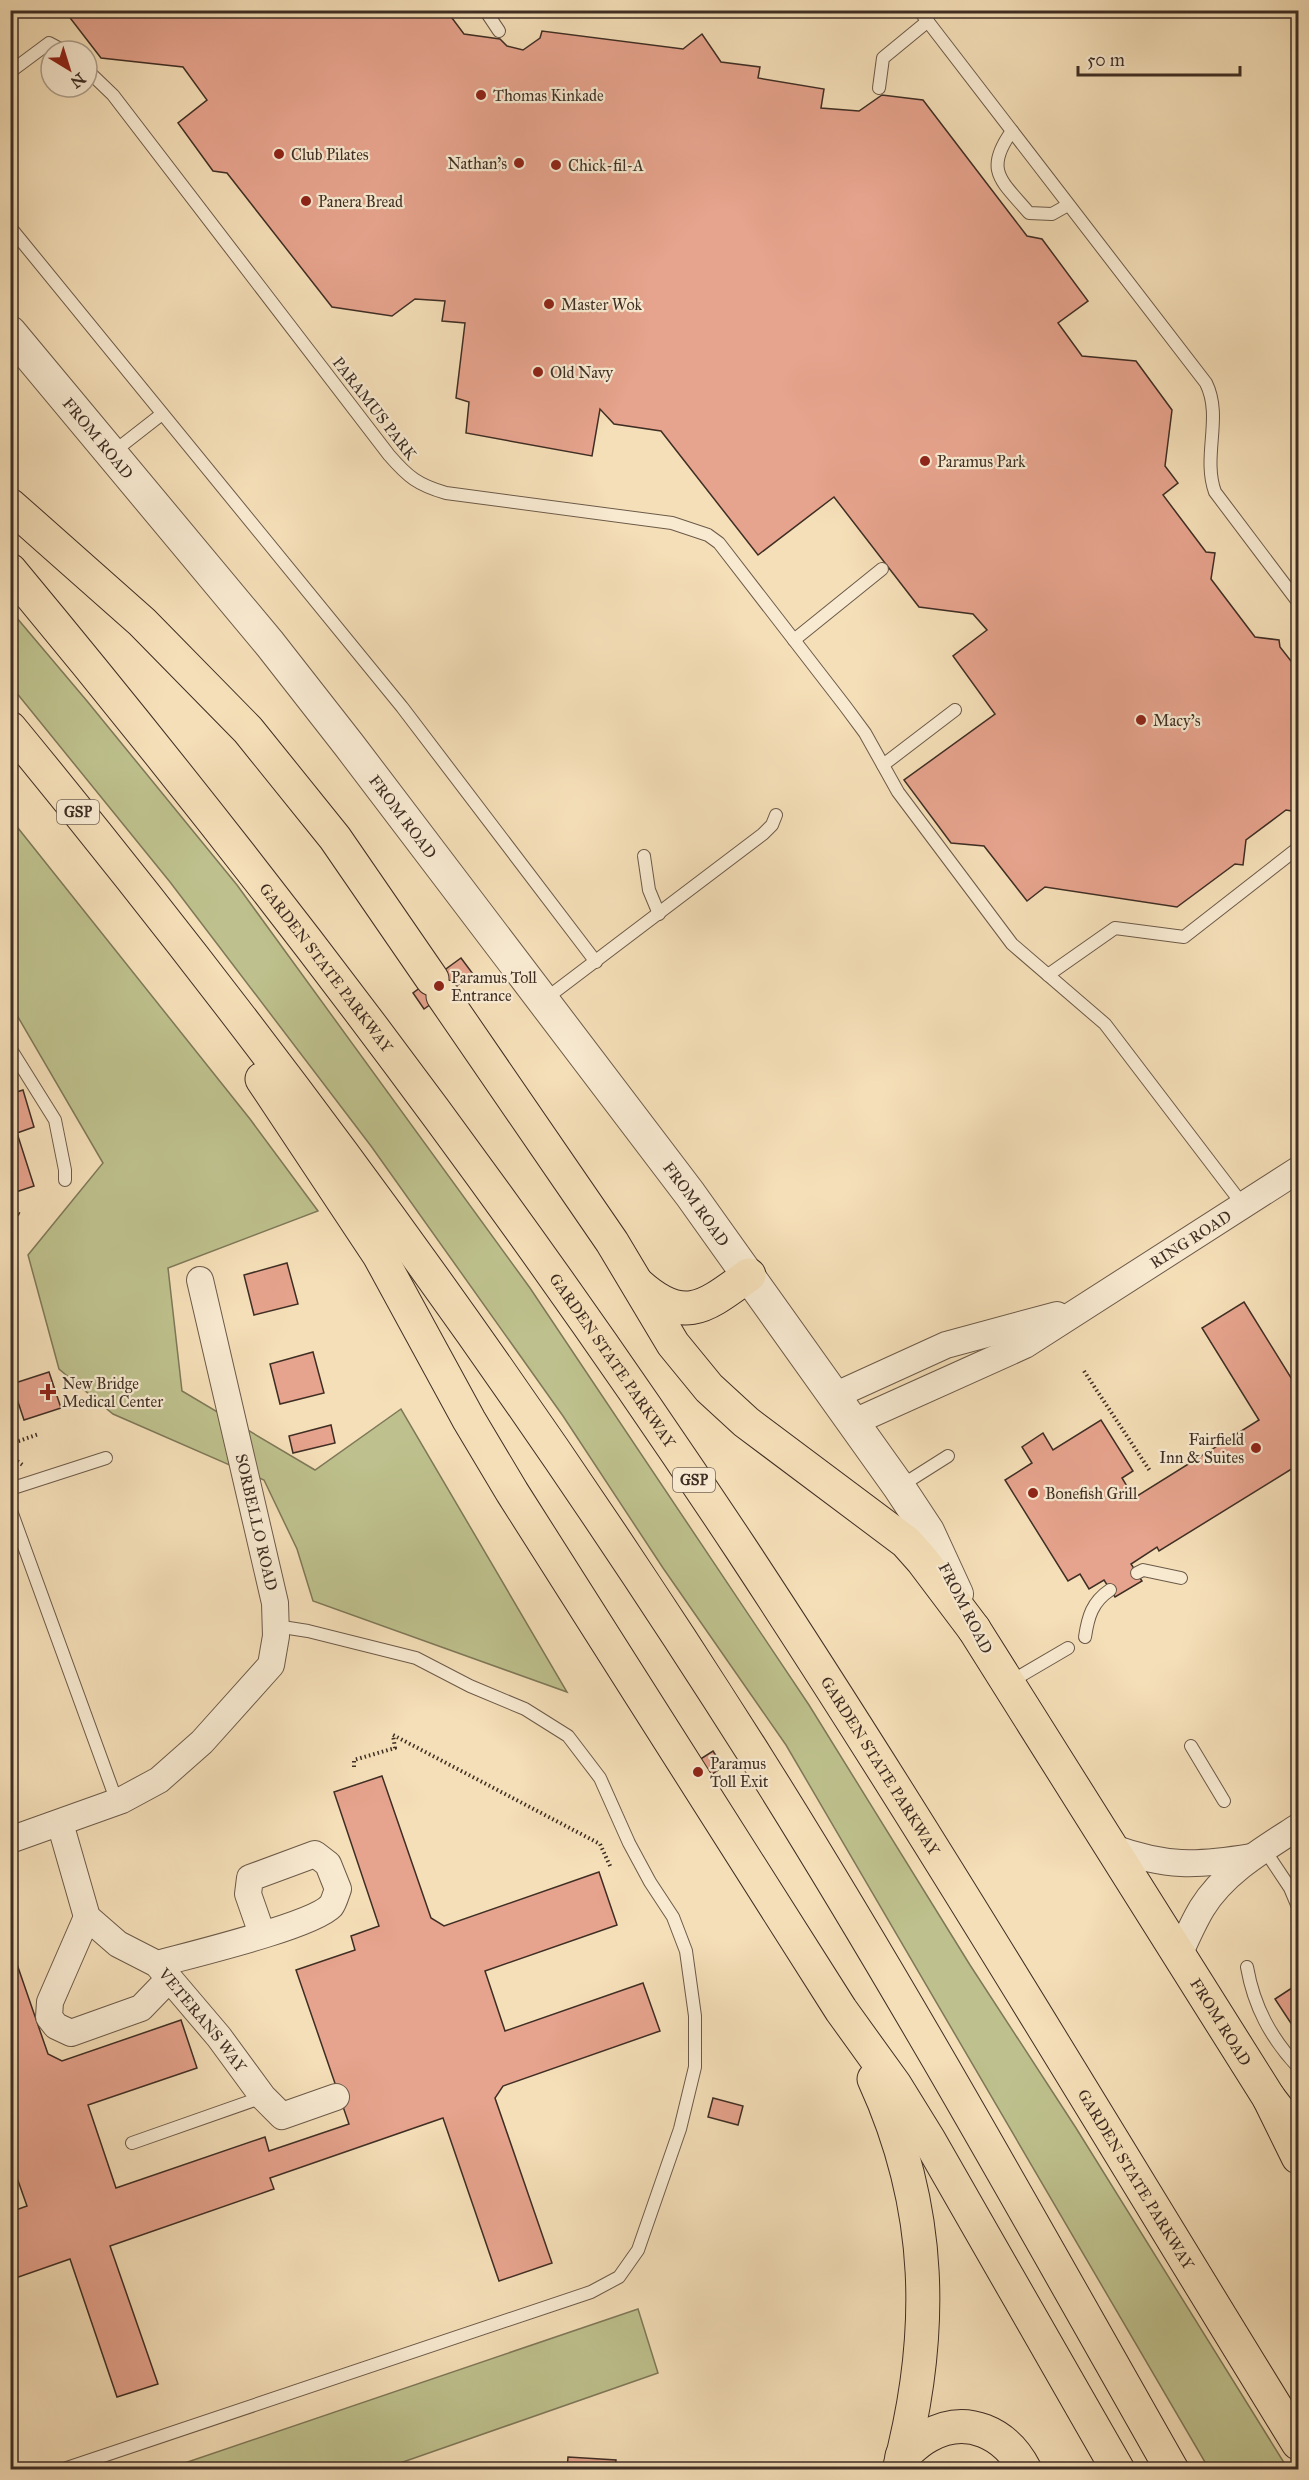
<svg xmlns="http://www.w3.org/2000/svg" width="1309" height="2480" font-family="'IM FELL Great Primer',serif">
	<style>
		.green { fill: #bec18d; stroke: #7e7858; stroke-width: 1.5 }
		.building { fill: #e6a38d; stroke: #3f2e24; stroke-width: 1.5 }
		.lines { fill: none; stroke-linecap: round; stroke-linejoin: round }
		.service-casing { stroke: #6c5a49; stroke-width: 14 }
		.minor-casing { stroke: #6c5a49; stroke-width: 28 }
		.tertiary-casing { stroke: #6c5a49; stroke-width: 34 }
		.primary-casing { stroke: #3f2e24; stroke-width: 35 }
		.motorway-casing { stroke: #3f2e24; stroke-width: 35 }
		.path { stroke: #3f2e24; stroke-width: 4; stroke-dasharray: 1.5 3; stroke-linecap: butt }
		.service { stroke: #f8ead1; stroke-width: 12 }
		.minor { stroke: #f8ead1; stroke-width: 26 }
		.tertiary { stroke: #f8ead1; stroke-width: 32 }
		.primary { stroke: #f5dfb8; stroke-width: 33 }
		.motorway { stroke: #f5dfb8; stroke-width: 33 }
		.poi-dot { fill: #8f2418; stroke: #f8ead1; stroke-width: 2 }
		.labels { text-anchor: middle; stroke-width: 4.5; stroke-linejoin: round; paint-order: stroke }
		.shield { fill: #f8ead1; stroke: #766658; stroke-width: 1.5 }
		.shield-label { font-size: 15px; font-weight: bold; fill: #3f2e24 }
		.poi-label { font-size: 16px; fill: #3f2e24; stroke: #f8ead1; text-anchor: start }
		.street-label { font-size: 16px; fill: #3f2e24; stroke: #f8ead1 }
	</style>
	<rect width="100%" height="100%" fill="#f5dfb8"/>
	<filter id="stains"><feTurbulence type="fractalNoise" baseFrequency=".00333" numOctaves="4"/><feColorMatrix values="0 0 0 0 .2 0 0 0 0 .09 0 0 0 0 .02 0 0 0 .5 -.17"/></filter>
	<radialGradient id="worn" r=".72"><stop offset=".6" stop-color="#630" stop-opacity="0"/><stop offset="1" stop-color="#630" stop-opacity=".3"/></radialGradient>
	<g class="green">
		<path d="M 11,611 L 87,701 L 237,885 L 530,1288 L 809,1705 L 970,1965 L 1076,2128 L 1288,2469 L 1209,2469 L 786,1745 L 663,1568 L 563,1416 L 371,1146 L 170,882 L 11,686 Z"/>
		<path d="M 10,818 L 250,1119 L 318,1211 L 168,1268 L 182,1391 L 315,1470 L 401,1409 L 567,1692 L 313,1601 L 297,1549 L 264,1480 L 113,1414 L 59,1369 L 28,1255 L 103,1163 L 11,1005 Z"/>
		<path d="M 638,2309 L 658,2373 L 383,2469 L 167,2469 Z"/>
	</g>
	<g class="building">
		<path d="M 64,10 L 446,10 L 464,34 L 500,39 L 507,46 L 523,50 L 540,38 L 542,31 L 683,49 L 702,34 L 721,62 L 760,67 L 758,78 L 824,89 L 821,108 L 859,111 L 882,95 L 923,100 L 1027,236 L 1042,239 L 1088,301 L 1058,323 L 1082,356 L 1136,361 L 1172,410 L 1165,466 L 1178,483 L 1163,495 L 1206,552 L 1215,553 L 1211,579 L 1255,637 L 1279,640 L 1280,647 L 1298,670 L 1298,812 L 1286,810 L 1246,840 L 1243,865 L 1235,864 L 1177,907 L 1045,887 L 1027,901 L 984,846 L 951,843 L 904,780 L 995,714 L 953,656 L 987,630 L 973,614 L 919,607 L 834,497 L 758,555 L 661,431 L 614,424 L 600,409 L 592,456 L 466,433 L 469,402 L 456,398 L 465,323 L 442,321 L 445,301 L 415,299 L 392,316 L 332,307 L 227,173 L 213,171 L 178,123 L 207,100 L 183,67 L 101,58 Z"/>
		<path d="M 461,958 L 473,974 L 424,1009 L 413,993 Z"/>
		<path d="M 23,1090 L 34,1127 L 17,1133 L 34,1186 L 10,1194 L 10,1094 Z"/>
		<path d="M 287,1263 L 298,1304 L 254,1315 L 244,1275 Z"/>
		<path d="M 1244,1302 L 1298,1389 L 1298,1465 L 1159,1551 L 1157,1547 L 1131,1564 L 1142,1581 L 1115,1597 L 1104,1580 L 1089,1589 L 1080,1574 L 1068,1581 L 1005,1480 L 1032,1463 L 1022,1447 L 1043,1433 L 1053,1450 L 1101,1420 L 1133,1471 L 1122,1478 L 1134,1498 L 1259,1420 L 1202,1328 Z"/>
		<path d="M 313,1352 L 324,1393 L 280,1404 L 270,1364 Z"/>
		<path d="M 49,1372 L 61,1408 L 24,1420 L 12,1384 Z"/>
		<path d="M 331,1425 L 335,1443 L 293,1453 L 289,1436 Z"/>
		<path d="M 713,1751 L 723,1767 L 684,1792 L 688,1767 Z"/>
		<path d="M 382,1776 L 431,1918 L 444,1926 L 599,1872 L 617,1925 L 485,1971 L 505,2031 L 643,1983 L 660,2031 L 503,2086 L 495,2098 L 552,2263 L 499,2281 L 443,2118 L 270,2178 L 274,2189 L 110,2246 L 158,2384 L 117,2397 L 70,2259 L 10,2280 L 10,2212 L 27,2206 L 10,2158 L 10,1944 L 48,2054 L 62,2061 L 181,2020 L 197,2068 L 88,2105 L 116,2188 L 265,2137 L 269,2151 L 349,2124 L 296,1970 L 355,1950 L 351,1936 L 379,1926 L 334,1792 Z"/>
		<path d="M 1298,1984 L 1298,2034 L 1275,1999 Z"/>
		<path d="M 713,2098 L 743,2106 L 738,2125 L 708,2117 Z"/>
		<path d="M 568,2457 L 616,2460 L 615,2470 L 567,2470 Z"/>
	</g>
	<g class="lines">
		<g class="service-casing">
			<g id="service">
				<path d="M 485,10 L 499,31"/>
				<path d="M 919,10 L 1206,383 C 1223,417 1202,456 1215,492 L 1298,602"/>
				<path d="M 87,70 L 113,95 L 389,455 C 408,477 418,485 446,493 L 672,523 L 708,535 L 719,543 L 845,706 L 865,733 L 898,792 L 1012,944 L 1105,1024 L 1243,1205"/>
				<path d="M 10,72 L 49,43 L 64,51"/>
				<path d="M 879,88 L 883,58 L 928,21"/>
				<path d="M 1012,131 C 983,171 1002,181 1029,213 L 1052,214 L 1068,205"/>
				<path d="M 10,227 L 402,707 L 596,962"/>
				<path d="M 112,453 L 162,414"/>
				<path d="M 794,640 L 882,569"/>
				<path d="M 883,765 L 955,710"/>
				<path d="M 644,856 L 649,890 L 659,914"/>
				<path d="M 1048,975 L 1115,928 L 1184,937 L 1298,848"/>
				<path d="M 544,1000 L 763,834 L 772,825 L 776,815"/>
				<path d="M 10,1048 L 55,1120 L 65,1170 L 65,1180"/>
				<path d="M 899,1487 L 948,1456"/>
				<path d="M 10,1489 L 106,1458"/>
				<path d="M 10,1508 L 117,1802"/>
				<path d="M 1137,1573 L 1143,1570 L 1181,1578"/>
				<path d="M 1085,1637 C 1088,1617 1092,1602 1110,1590"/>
				<path d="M 1010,1682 L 1068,1648"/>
				<path d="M 1191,1746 L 1224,1801"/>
				<path d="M 1264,1849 L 1290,1888 L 1298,1907"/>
				<path d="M 1247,1967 C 1254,2007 1271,2038 1298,2067"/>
				<path d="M 132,2143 L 263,2097"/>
				<path d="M 61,2470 L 591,2292 L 619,2277 L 638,2250 L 680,2129 L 695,2067 L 695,2016 L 686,1951 L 673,1917 L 650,1882 L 629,1843 L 600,1778 L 568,1736 L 525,1709 L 470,1686 L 416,1658 L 308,1631 L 276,1626"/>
			</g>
		</g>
		<g class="minor-casing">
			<g id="minor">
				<path d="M 834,1396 L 946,1345 L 1057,1315"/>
				<path id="s1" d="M 854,1422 L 1025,1345 L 1298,1170"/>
				<path id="s2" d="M 60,1823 L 87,1917 L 118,1944 L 157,1964 L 219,2037 L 263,2097 L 282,2116 L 336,2097"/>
				<path d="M 10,1840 L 122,1800 L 159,1780 L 202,1742 L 271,1665 L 276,1636 L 275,1603 L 200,1280"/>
				<path d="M 1113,1848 C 1166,1867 1196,1866 1251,1857"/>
				<path d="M 87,1917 L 50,2002 L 49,2017 L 56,2026 L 71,2033 L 141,2008 L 169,1979"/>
				<path d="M 1179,1955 C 1186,1939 1193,1923 1202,1908 C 1224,1872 1264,1849 1298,1827"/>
				<path d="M 157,1964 C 190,1955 312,1926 331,1906 C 334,1902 336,1894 338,1889 L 328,1864 L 315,1854 L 250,1878 L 248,1894 L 262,1934"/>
			</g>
		</g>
		<g class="tertiary-casing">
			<g id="tertiary">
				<path id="s3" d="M 10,332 L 270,644 L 349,745 L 690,1194 L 899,1487 L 928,1531 L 957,1594"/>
			</g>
		</g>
		<g class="primary-casing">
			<g id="primary">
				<path id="s4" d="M 974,1629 L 1269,2098 L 1286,2120"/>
			</g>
		</g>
		<g class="motorway-casing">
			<g id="motorway">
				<path d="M 10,505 L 142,622 L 248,730 L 335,838 L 432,979"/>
				<path id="s5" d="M 10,570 C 271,884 517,1210 742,1550 C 935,1843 1114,2145 1298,2443"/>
				<path d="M 10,728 C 280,1056 531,1401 758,1760 C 904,1992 1037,2232 1172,2470"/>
				<path d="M 443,996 L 612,1242 L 673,1344 L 709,1388 L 746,1422 L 906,1542 L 922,1560 L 974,1629"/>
				<path d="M 262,1079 L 379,1255 L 469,1420 L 512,1492 L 841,2010 L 895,2085 L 929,2140 L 1118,2470"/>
				<path d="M 639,1285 C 685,1326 706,1306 749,1275"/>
				<path d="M 874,2079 C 933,2208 935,2334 899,2470"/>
				<path d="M 1269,2098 L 1298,2157"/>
				<path d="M 902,2456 C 910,2450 918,2441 928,2436 C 967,2414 1006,2433 1025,2470"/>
			</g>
		</g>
		<g class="path">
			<path d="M 10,1210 L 21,1215"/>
			<path d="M 1084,1371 L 1150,1471"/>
			<path d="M 10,1444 L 39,1434"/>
			<path d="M 10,1456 L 24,1466"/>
			<path d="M 354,1767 L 354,1760 L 395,1748 L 393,1735 L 600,1844 L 611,1868"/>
		</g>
		<use href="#service" class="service"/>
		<use href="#minor" class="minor"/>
		<use href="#tertiary" class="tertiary"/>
		<use href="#primary" class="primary"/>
		<use href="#motorway" class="motorway"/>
	</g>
	<g class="poi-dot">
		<circle cx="481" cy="95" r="6"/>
		<circle cx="279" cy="154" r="6"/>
		<circle cx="519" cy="163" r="6"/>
		<circle cx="556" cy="165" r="6"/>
		<circle cx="306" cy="201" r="6"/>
		<circle cx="549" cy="304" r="6"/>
		<circle cx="538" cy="372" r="6"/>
		<circle cx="925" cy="461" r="6"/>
		<circle cx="1141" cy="720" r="6"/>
		<circle cx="439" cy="986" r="6"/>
		<path d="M45 1383h6v6h6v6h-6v6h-6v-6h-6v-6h6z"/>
		<circle cx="1256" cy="1448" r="6"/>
		<circle cx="1033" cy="1493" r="6"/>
		<circle cx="698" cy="1772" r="6"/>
	</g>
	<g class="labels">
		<g class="shield">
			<rect x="57" y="800" width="42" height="24" rx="4.5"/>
			<rect x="673" y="1468" width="42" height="24" rx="4.5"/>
		</g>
		<g class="shield-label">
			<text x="78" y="817">GSP</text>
			<text x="694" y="1485">GSP</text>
		</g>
		<g class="poi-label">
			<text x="493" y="101">Thomas Kinkade</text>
			<text x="291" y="160">Club Pilates</text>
			<text x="507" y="169" text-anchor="end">Nathan's</text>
			<text x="568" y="171">Chick-fil-A</text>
			<text x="318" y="207">Panera Bread</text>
			<text x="561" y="310">Master Wok</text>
			<text x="550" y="378">Old Navy</text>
			<text x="937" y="467">Paramus Park</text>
			<text x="1153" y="726">Macy's</text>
			<text x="451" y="983">Paramus Toll<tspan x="451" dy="18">Entrance</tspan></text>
			<text x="62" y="1389">New Bridge<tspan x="62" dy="18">Medical Center</tspan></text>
			<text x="1244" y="1445" text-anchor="end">Fairfield<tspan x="1244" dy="18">Inn &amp; Suites</tspan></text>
			<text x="1045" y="1499">Bonefish Grill</text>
			<text x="710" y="1769">Paramus<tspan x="710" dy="18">Toll Exit</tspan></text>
		</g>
		<g class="street-label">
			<text transform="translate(375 408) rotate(52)" y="6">PARAMUS PARK</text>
			<text dy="6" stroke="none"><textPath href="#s3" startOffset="138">FROM ROAD</textPath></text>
			<text dy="6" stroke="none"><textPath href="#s3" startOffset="624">FROM ROAD</textPath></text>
			<text dy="6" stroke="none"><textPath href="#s5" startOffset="508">GARDEN STATE PARKWAY</textPath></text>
			<text dy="6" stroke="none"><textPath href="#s3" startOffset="1110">FROM ROAD</textPath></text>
			<text dy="6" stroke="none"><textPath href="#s1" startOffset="384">RING ROAD</textPath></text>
			<text dy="6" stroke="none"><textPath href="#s5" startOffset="994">GARDEN STATE PARKWAY</textPath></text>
			<text transform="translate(257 1522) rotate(77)" y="6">SORBELLO ROAD</text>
			<text transform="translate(966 1608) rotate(63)" y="6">FROM ROAD</text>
			<text dy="6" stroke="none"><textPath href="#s5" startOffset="1480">GARDEN STATE PARKWAY</textPath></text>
			<text dy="6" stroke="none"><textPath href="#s2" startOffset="255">VETERANS WAY</textPath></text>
			<text dy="6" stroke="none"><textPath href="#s4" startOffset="464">FROM ROAD</textPath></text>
			<text dy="6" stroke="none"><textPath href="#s5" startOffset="1966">GARDEN STATE PARKWAY</textPath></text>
		</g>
	</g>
	<rect width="1309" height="2480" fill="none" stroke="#f5dfb8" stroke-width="36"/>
	<rect x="12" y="12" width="1285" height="2456" fill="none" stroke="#3f2e24" stroke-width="3"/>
	<rect x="18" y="18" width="1273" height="2444" fill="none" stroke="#3f2e24" stroke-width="1.5"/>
	<g transform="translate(69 69) rotate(142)"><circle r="28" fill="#f8ead1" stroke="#ae9f8c" stroke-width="1.5"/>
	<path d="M0-4.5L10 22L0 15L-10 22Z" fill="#8f2418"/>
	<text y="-9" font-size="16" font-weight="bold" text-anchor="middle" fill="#3f2e24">N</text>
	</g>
	<path d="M1078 66v9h162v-9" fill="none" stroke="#3f2e24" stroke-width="3"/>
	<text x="1087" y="66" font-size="18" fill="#3f2e24" stroke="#f8ead1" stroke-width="4.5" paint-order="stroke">50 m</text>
	<rect width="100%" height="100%" filter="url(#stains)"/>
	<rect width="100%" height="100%" fill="url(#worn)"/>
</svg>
